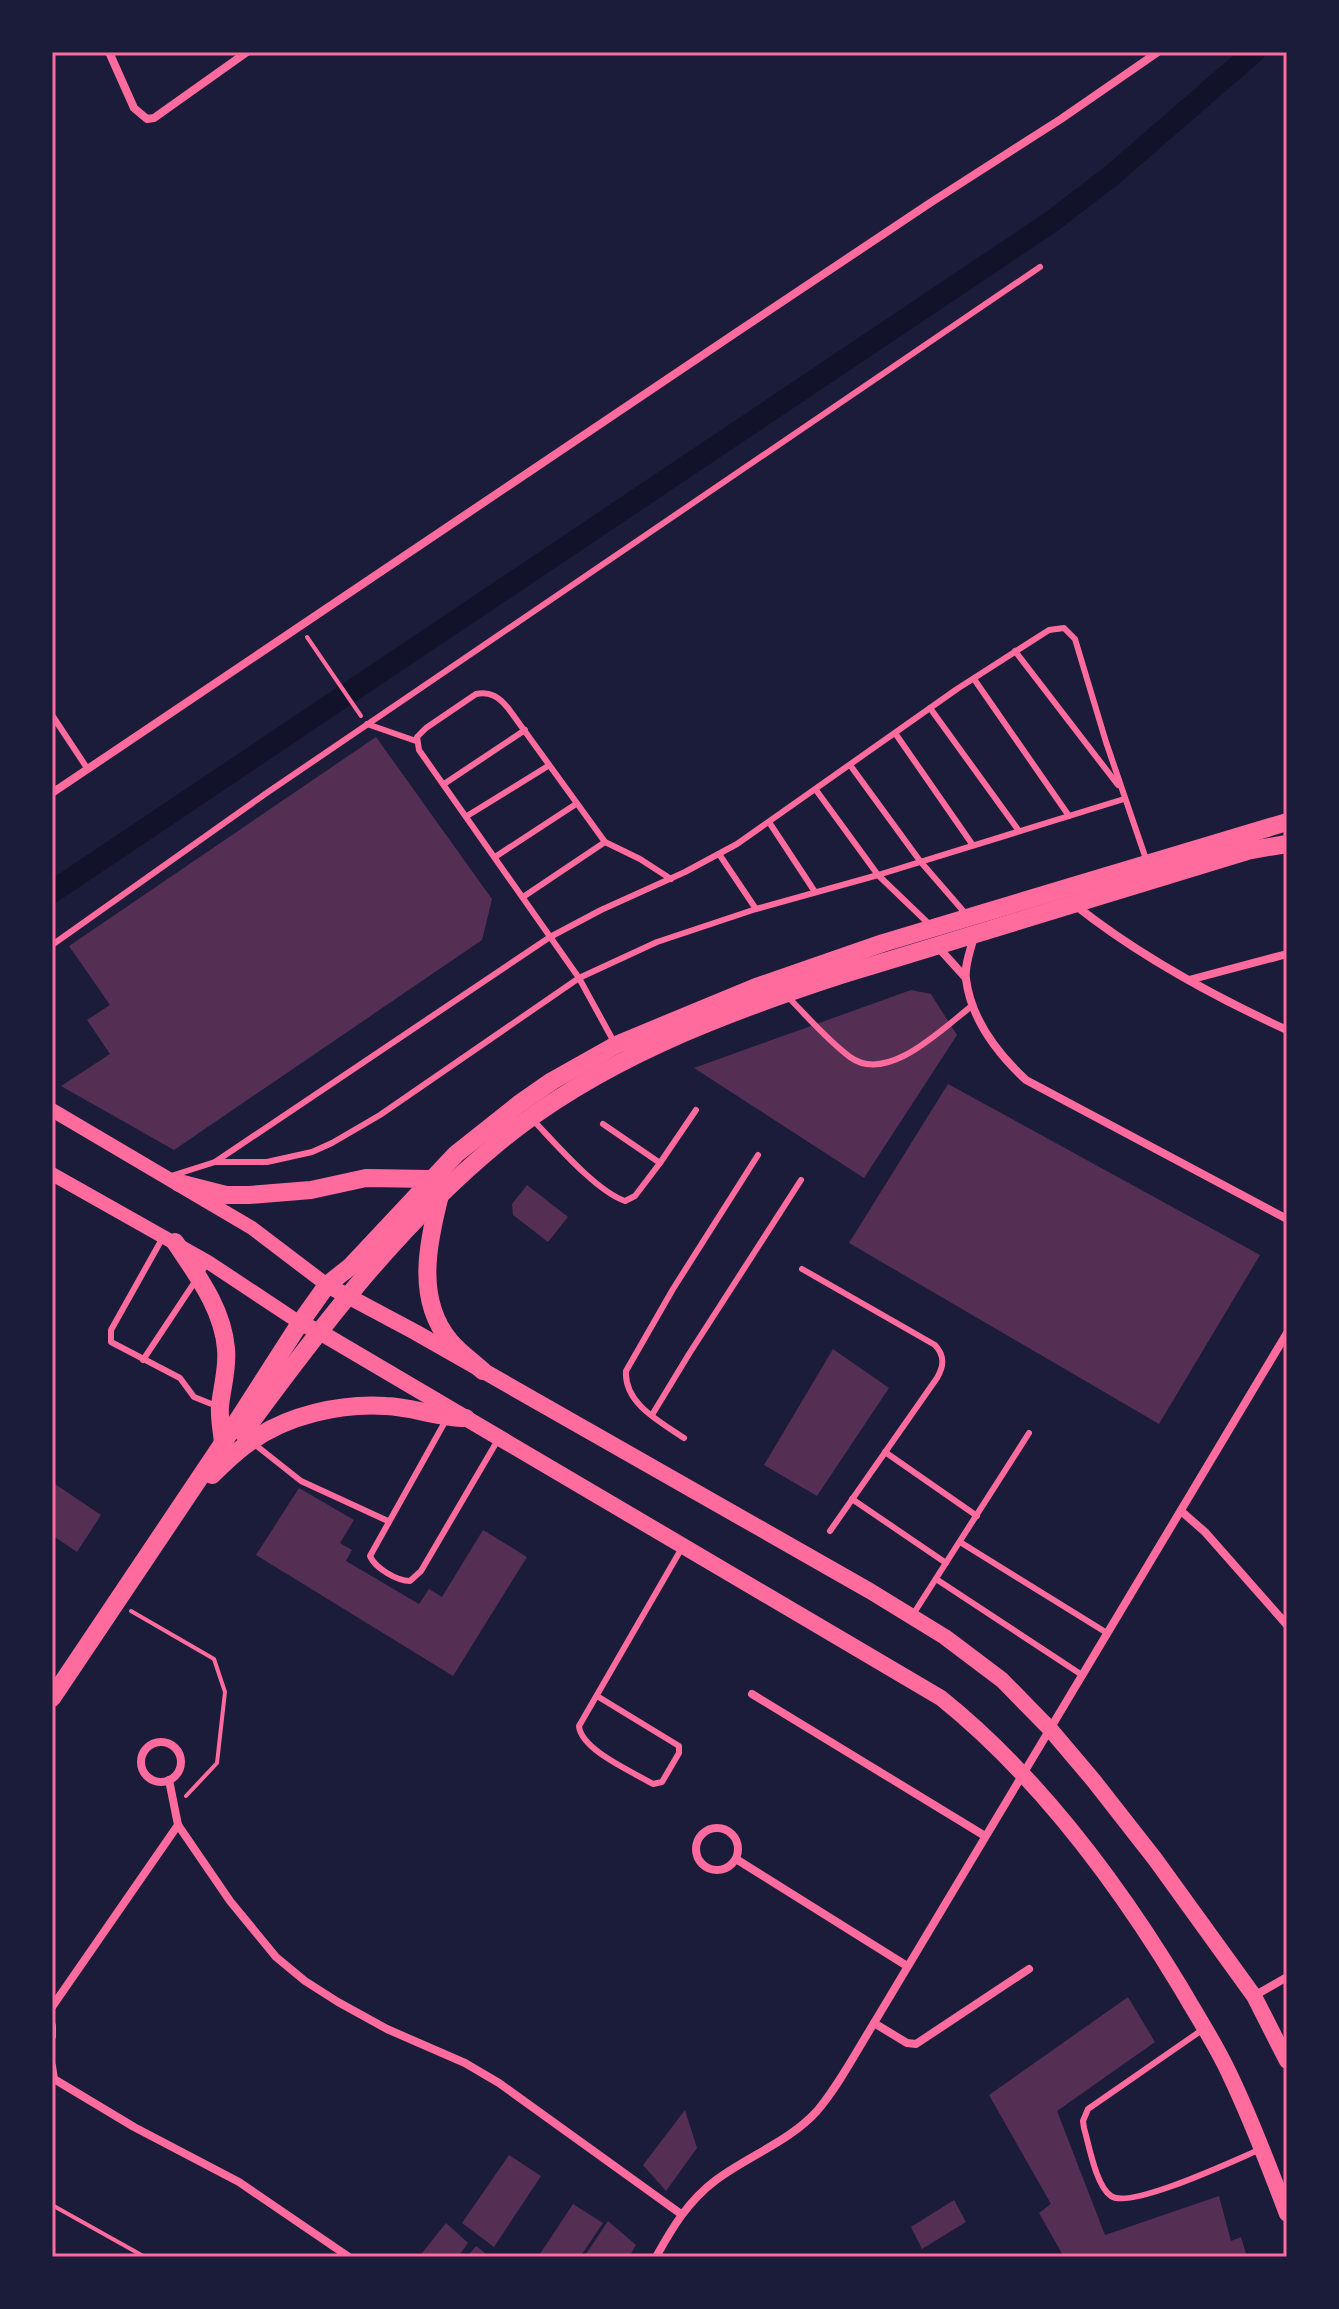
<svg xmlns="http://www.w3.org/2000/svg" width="1339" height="2309" font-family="'Titillium Web',sans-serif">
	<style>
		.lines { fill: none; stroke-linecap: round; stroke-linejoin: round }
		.canal { stroke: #12122b; stroke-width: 22 }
		.building { fill: #542f53 }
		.path { stroke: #ff6b9d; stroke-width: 4 }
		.service { stroke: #ff6b9d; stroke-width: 6 }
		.minor { stroke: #ff6b9d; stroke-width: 8 }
		.tertiary { stroke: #ff6b9d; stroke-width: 14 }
		.secondary { stroke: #ff6b9d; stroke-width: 16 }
		.primary { stroke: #ff6b9d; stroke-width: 18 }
		.neatline { fill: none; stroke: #ff6b9d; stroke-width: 3 }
	</style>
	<rect width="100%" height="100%" fill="#1b1b3a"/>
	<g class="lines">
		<path class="canal" d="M 52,892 L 1051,222 L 1111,176 L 1254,52"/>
	</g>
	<g class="building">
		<path d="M 376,737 L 492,899 L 482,940 L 174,1150 L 61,1086 L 110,1054 L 87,1020 L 110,1005 L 69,946 Z"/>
		<path d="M 911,990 L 931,994 L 957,1035 L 864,1178 L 694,1068 Z"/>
		<path d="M 948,1084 L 1260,1255 L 1159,1424 L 849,1243 Z"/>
		<path d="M 527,1185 L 568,1217 L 548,1242 L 513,1215 L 512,1204 Z"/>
		<path d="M 833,1349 L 889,1388 L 817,1496 L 764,1465 Z"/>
		<path d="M 52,1482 L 101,1515 L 77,1552 L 52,1535 Z"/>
		<path d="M 299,1488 L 354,1520 L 340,1543 L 352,1550 L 346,1561 L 419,1604 L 429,1589 L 442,1597 L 483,1530 L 527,1557 L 453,1676 L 256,1555 Z"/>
		<path d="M 1128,1997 L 1155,2042 L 1057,2111 L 1105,2235 L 1219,2196 L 1231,2241 L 1241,2237 L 1247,2257 L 1064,2257 L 1039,2213 L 1051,2204 L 989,2095 Z"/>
		<path d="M 685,2110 L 697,2148 L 666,2191 L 643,2165 Z"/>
		<path d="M 509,2155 L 541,2176 L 494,2247 L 462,2223 Z"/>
		<path d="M 954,2200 L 966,2222 L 922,2249 L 911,2227 Z"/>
		<path d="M 573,2204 L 603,2223 L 580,2257 L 538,2257 Z"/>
		<path d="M 608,2221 L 636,2245 L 629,2257 L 584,2257 Z"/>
		<path d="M 446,2223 L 468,2243 L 458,2257 L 419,2257 Z"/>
		<path d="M 476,2246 L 490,2257 L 467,2257 Z"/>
	</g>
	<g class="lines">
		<g class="path">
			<path d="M 307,637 L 361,716"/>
			<path d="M 131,1611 L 214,1659 L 225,1692 L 217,1763 L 186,1796"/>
			<path d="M 52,2205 L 145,2257"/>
		</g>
		<g class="service">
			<path d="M 1015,651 L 1118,785"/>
			<path d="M 974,679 L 1069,816"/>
			<path d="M 930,708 L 1019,831"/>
			<path d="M 52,715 L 87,768"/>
			<path d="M 367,724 L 416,741"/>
			<path d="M 895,733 L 972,844"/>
			<path d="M 850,765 L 920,861 L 965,913"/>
			<path d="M 444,784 L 525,730"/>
			<path d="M 816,790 L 878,875 L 929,924"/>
			<path d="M 1124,799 L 878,875 L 756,909 L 657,942 L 579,978 L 380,1115 L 332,1143 L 312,1152 L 267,1162 L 215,1162 L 550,937 L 601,910 L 685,872 L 737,844 L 957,689 L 1049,630 L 1064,628 L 1075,639 L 1106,742 L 1147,862"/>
			<path d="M 467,816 L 548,766"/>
			<path d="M 769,822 L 815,892"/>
			<path d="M 719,854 L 756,909"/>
			<path d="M 495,857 L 576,804"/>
			<path d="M 523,897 L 605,842"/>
			<path d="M 52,945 L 268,792 L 1040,267"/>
			<path d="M 787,996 C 807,1016 827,1040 850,1057 C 888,1085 944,1027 973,1005"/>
			<path d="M 614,1042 L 579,978 L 419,750 L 417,737 L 426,728 L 476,694 C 490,691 499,697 508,708 L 605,842 L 640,859 L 671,879"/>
			<path d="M 533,1120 C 556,1144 596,1191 625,1201 L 635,1196 L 660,1163 L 603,1124"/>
			<path d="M 660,1163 L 696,1110"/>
			<path d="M 171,1176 L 215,1162"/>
			<path d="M 162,1239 L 111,1330 L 111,1342 L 180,1378 L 194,1397 L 219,1407"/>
			<path d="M 802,1269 L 935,1345 C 945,1356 944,1366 937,1378 L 830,1531"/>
			<path d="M 143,1360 L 208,1262"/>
			<path d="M 652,1415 L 689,1354 L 801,1180"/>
			<path d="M 446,1420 L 370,1556 C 375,1568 397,1581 410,1581 L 421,1571 L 499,1438"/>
			<path d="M 684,1438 C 661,1422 624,1404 626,1371 L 673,1289 L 758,1155"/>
			<path d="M 253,1443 L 301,1481 L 388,1521"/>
			<path d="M 885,1452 L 977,1516"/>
			<path d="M 852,1499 L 946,1563"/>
			<path d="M 960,1542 L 1107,1633"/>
			<path d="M 936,1579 L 1082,1675"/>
			<path d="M 912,1616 L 1029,1433"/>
			<path d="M 597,1696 L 679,1746 L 679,1753 L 662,1782 L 653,1784 C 633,1772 581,1750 579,1726 L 683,1546"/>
			<path d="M 1202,2030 L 1088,2109 L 1083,2121 L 1084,2128 C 1089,2145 1096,2186 1111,2196 C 1130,2210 1237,2159 1261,2149"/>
		</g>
		<g class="minor">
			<path d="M 109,52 L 134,108 L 147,119 L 154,118 L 247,52"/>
			<path d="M 52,793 L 737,332 L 930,203 L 1061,119 L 1158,52"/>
			<path d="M 1075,905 C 1139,956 1213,996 1287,1030"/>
			<path d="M 974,936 C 971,949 964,966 966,979 C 971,1019 998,1054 1026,1080 L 1287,1219"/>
			<path d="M 936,945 L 965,977"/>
			<path d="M 1189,980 L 1287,954"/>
			<path d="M 1181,1511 L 1205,1532 L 1287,1625"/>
			<path d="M 752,1694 L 985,1836"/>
			<circle cx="161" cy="1762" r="20"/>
			<path d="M 169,1780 L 178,1825 L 230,1901 L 276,1957 L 305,1981 L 338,2002 L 387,2029 L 465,2063 L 499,2083 L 681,2214"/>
			<circle cx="717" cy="1849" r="21"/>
			<path d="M 736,1859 L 907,1966"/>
			<path d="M 1254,1996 L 1287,1977"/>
			<path d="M 52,2007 L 178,1825"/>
			<path d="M 874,2023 L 907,2043 L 916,2044 L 1029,1969"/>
			<path d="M 52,2026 L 52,2036"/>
			<path d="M 52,2066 L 54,2079 L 134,2127 L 239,2182 L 349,2257"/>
			<path d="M 656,2257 C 672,2228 688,2201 716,2180 C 748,2156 790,2141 817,2111 C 839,2085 856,2052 874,2023 L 1287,1333"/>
		</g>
		<g class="tertiary">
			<path d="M 52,1110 L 252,1228 L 327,1285"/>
			<path d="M 52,1174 L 208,1262 L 300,1323"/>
		</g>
		<g class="secondary">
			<path d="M 327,1285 L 415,1332 L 870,1591 L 945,1637 L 1002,1680 L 1050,1729 L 1094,1781 L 1155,1859 L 1254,1996 L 1287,2061"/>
			<path d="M 300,1323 L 318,1331 L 941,1698 C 1038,1776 1117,1882 1181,1988 C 1197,2016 1215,2043 1229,2073 C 1251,2119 1269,2166 1287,2214"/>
		</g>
		<g class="primary">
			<path d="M 179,1183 L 226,1195 L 249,1195 L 311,1190 L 366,1178 L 431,1179"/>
			<path d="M 440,1195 C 428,1242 415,1299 450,1341 C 459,1352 472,1361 483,1371"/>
			<path d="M 175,1242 C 197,1275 223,1309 226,1349 C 228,1368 222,1387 220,1406 C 219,1418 222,1431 223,1443"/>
			<path d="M 243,1433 C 320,1328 398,1225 499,1142 C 597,1061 721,1014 841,975 L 1251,850 L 1287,844"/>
			<path d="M 212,1475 C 224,1464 236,1451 250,1442 C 287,1415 341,1403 386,1406 C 413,1407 438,1418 466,1418"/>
			<path d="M 52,1698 L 223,1443 L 300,1323 L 327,1285 L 351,1266 L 456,1154 L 519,1104 L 552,1081 L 616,1045 L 756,987 L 883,943 L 1287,822"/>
		</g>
	</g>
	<rect width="1339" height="2309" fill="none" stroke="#1b1b3a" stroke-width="108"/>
	<rect x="54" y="54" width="1231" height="2201" class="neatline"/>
</svg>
